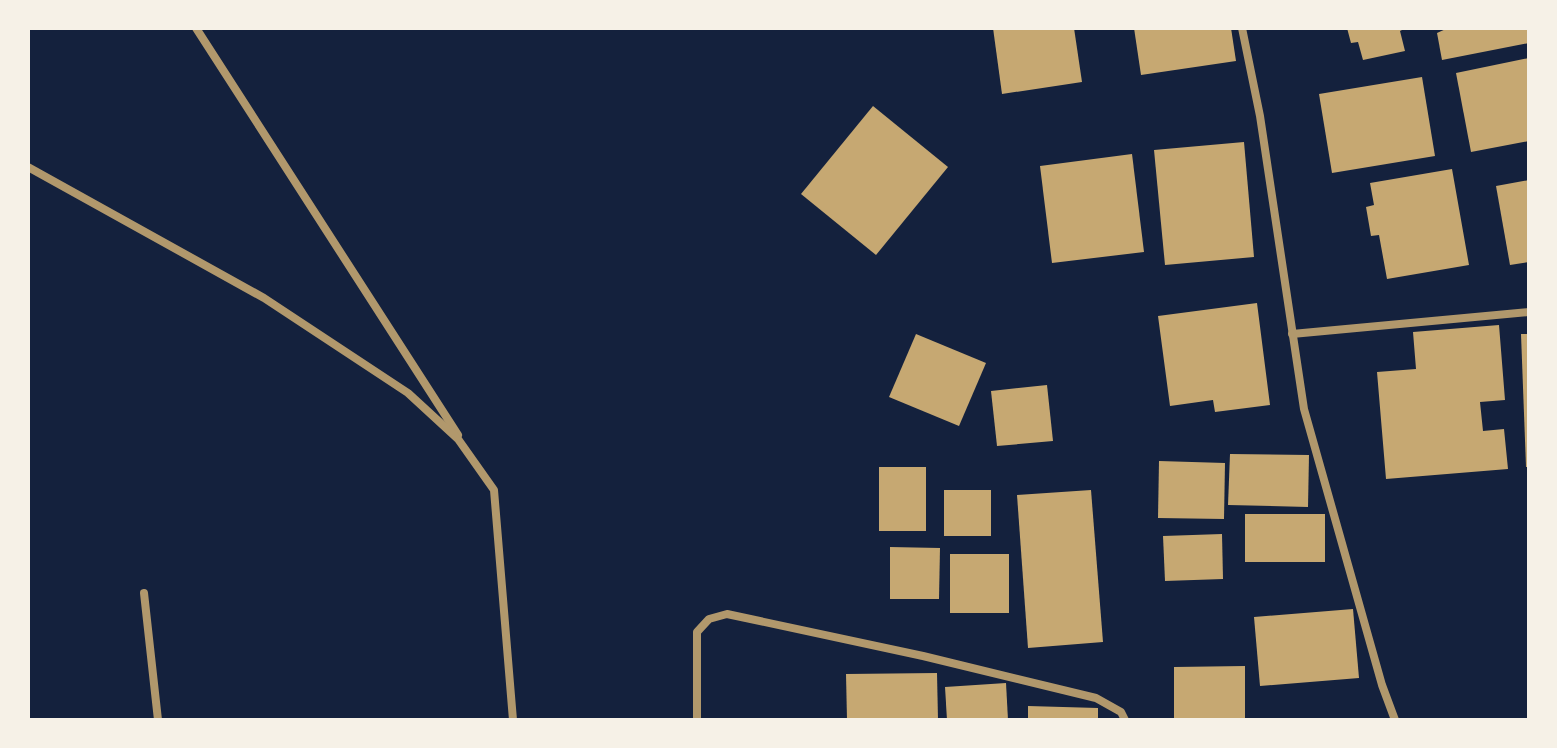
<svg xmlns="http://www.w3.org/2000/svg" width="1557" height="748" font-family="Inter,sans-serif">
	<style>
		.building { fill: #c6a872 }
		.lines { fill: none; stroke-linecap: round; stroke-linejoin: round }
		.minor { stroke: #b1986c; stroke-width: 8 }
	</style>
	<rect width="100%" height="100%" fill="#14213d"/>
	<g class="building">
		<path d="M 993,28 L 1074,28 L 1082,82 L 1002,94 Z"/>
		<path d="M 1134,28 L 1231,28 L 1236,61 L 1141,75 Z"/>
		<path d="M 1347,28 L 1406,28 L 1400,31 L 1405,51 L 1363,60 L 1358,42 L 1351,43 Z"/>
		<path d="M 1448,28 L 1529,28 L 1529,43 L 1442,60 L 1437,33 Z"/>
		<path d="M 1529,58 L 1529,141 L 1471,152 L 1456,73 Z"/>
		<path d="M 1422,77 L 1435,156 L 1332,173 L 1319,94 Z"/>
		<path d="M 873,106 L 948,167 L 876,255 L 801,194 Z"/>
		<path d="M 1244,142 L 1254,257 L 1165,265 L 1154,150 Z"/>
		<path d="M 1132,154 L 1144,252 L 1052,263 L 1040,166 Z"/>
		<path d="M 1452,169 L 1469,265 L 1387,279 L 1379,235 L 1371,236 L 1366,207 L 1374,205 L 1370,183 Z"/>
		<path d="M 1529,180 L 1529,262 L 1510,265 L 1496,186 Z"/>
		<path d="M 1257,303 L 1270,405 L 1215,412 L 1213,400 L 1170,406 L 1158,316 Z"/>
		<path d="M 1499,325 L 1505,400 L 1480,402 L 1483,431 L 1504,429 L 1508,469 L 1386,479 L 1377,372 L 1416,369 L 1413,332 Z"/>
		<path d="M 916,334 L 986,363 L 959,426 L 889,397 Z"/>
		<path d="M 1521,334 L 1529,334 L 1529,467 L 1526,467 Z"/>
		<path d="M 1047,385 L 1053,441 L 997,446 L 991,391 Z"/>
		<path d="M 1230,454 L 1309,455 L 1308,507 L 1228,505 Z"/>
		<path d="M 1159,461 L 1225,463 L 1224,519 L 1158,518 Z"/>
		<rect x="879" y="467" width="47" height="64"/>
		<rect x="944" y="490" width="47" height="46"/>
		<path d="M 1091,490 L 1103,642 L 1028,648 L 1017,495 Z"/>
		<rect x="1245" y="514" width="80" height="48"/>
		<path d="M 1222,534 L 1223,579 L 1165,581 L 1163,536 Z"/>
		<path d="M 890,547 L 940,548 L 939,599 L 890,599 Z"/>
		<rect x="950" y="554" width="59" height="59"/>
		<path d="M 1353,609 L 1359,678 L 1260,686 L 1254,617 Z"/>
		<path d="M 1245,666 L 1245,720 L 1174,720 L 1174,667 Z"/>
		<path d="M 937,673 L 938,720 L 847,720 L 846,674 Z"/>
		<path d="M 1006,683 L 1008,720 L 947,720 L 945,687 Z"/>
		<path d="M 1028,706 L 1098,708 L 1098,720 L 1028,720 Z"/>
	</g>
	<g class="lines">
		<g class="minor">
			<path d="M 196,28 L 458,435"/>
			<path d="M 1242,28 L 1260,116 L 1304,409 L 1382,685 L 1395,720"/>
			<path d="M 28,167 L 264,298 L 408,393 L 458,439 L 494,490 L 513,720"/>
			<path d="M 1292,334 L 1529,312"/>
			<path d="M 144,593 L 158,720"/>
			<path d="M 697,720 L 697,632 L 709,619 L 727,614 L 923,656 L 1096,698 L 1121,712 L 1125,720"/>
		</g>
	</g>
	<rect width="1557" height="748" fill="none" stroke="#f6f1e7" stroke-width="60"/>
</svg>
